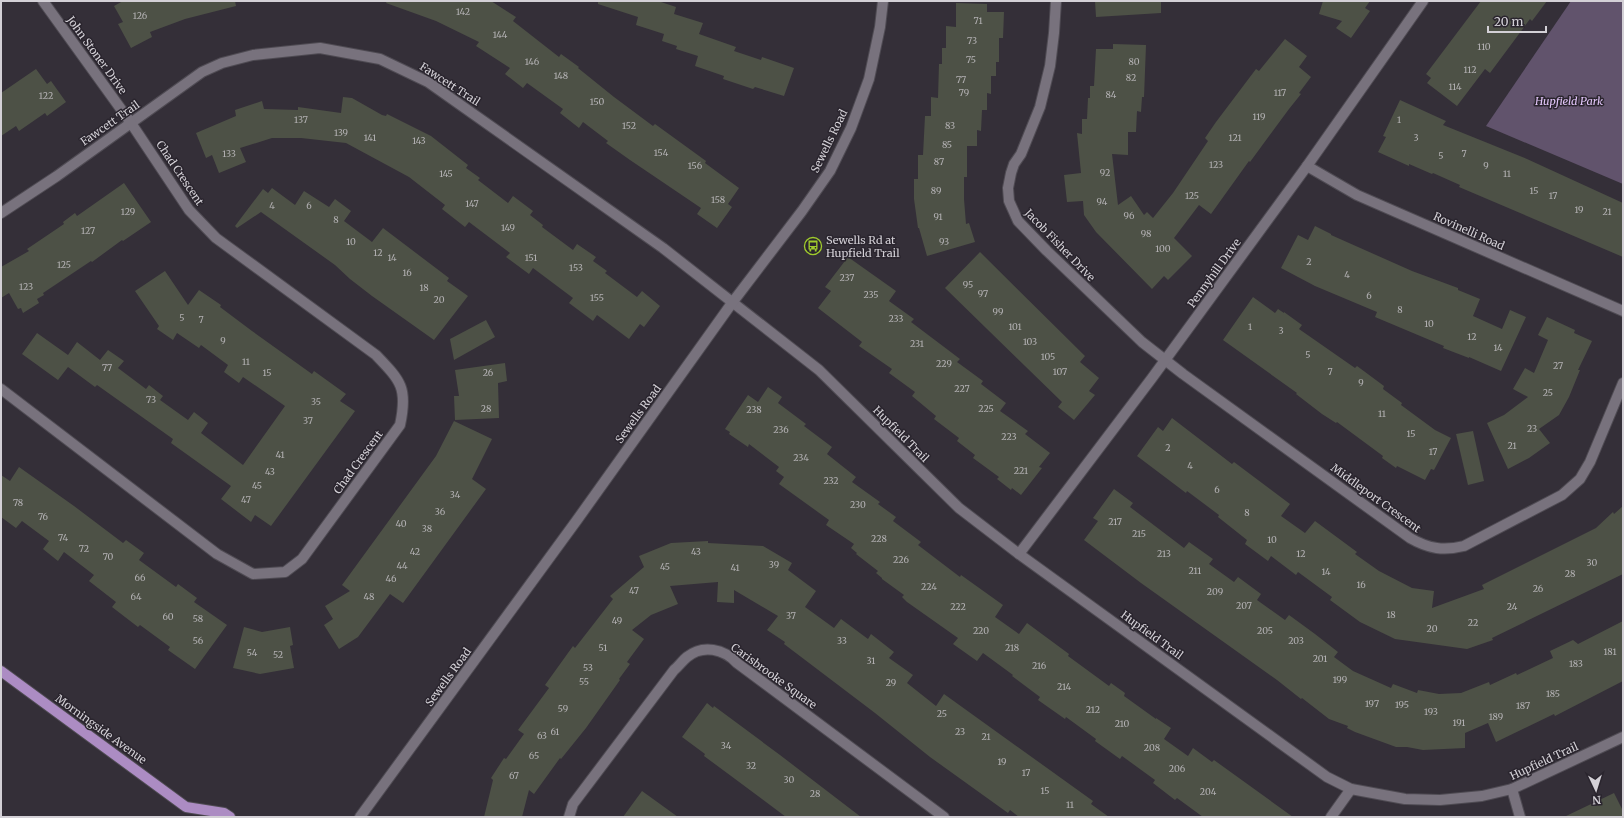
<svg xmlns="http://www.w3.org/2000/svg" width="1624" height="818" font-family="Merriweather,serif">
	<style>
		.green { fill: #61536c }
		.building { fill: #4d5146 }
		.lines { fill: none; stroke-linecap: round; stroke-linejoin: round }
		.minor-casing { stroke: #4f4b53; stroke-width: 12 }
		.major-casing { stroke: #4f4b53; stroke-width: 12 }
		.minor { stroke: #78727d; stroke-width: 10 }
		.major { stroke: #ac8cc3; stroke-width: 10 }
		.labels { text-anchor: middle; stroke-width: 3; stroke-linejoin: round; paint-order: stroke }
		.number-label { font-size: 9px; fill: #b2b0b2 }
		.street-label { font-size: 11px; fill: #d3d0d6; stroke: #2a252e }
		.park-label { font-size: 11px; font-style: italic; fill: #e3c6fa; stroke: #2a252e }
		.poi-label { font-size: 11px; fill: #d3d0d6; stroke: #2a252e; text-anchor: start }
	</style>
	<rect width="100%" height="100%" fill="#342f38"/>
	<path class="green" d="M 1571,1 L 1623,1 L 1623,184 L 1486,126 Z"/>
	<g class="building">
		<path d="M 123,1 L 235,1 L 236,6 L 185,19 L 150,32 L 152,37 L 131,48 L 118,24 L 123,22 L 114,6 Z"/>
		<path d="M 387,1 L 491,1 L 516,17 L 513,21 L 559,57 L 561,54 L 579,67 L 578,68 L 614,97 L 653,126 L 655,124 L 706,161 L 705,163 L 739,188 L 728,204 L 732,207 L 717,228 L 697,214 L 701,208 L 630,160 L 606,143 L 608,141 L 583,122 L 579,128 L 560,113 L 563,109 L 527,83 L 523,88 L 505,74 L 510,68 L 476,46 L 479,42 L 436,21 L 386,3 Z"/>
		<path d="M 598,1 L 658,1 L 676,7 L 674,14 L 703,23 L 699,34 L 736,47 L 734,51 L 761,60 L 762,57 L 794,68 L 784,96 L 755,87 L 753,89 L 723,79 L 724,76 L 695,66 L 698,56 L 676,49 L 677,46 L 662,41 L 664,34 L 636,25 L 638,17 L 598,4 Z"/>
		<path d="M 1095,1 L 1161,1 L 1161,13 L 1096,17 Z"/>
		<path d="M 1323,1 L 1370,1 L 1365,8 L 1370,11 L 1351,38 L 1336,28 L 1342,21 L 1319,14 Z"/>
		<path d="M 1481,1 L 1547,1 L 1532,21 L 1530,19 L 1490,73 L 1485,69 L 1457,106 L 1427,83 L 1431,78 L 1426,74 Z"/>
		<path d="M 956,3 L 987,4 L 987,12 L 1004,12 L 1003,38 L 999,38 L 999,62 L 996,62 L 996,76 L 991,76 L 991,94 L 987,93 L 987,110 L 982,110 L 981,131 L 977,130 L 977,146 L 967,146 L 967,177 L 964,177 L 964,199 L 966,224 L 969,223 L 975,242 L 927,256 L 919,228 L 918,228 L 914,199 L 914,179 L 918,179 L 918,155 L 923,155 L 925,116 L 931,116 L 931,97 L 938,98 L 939,64 L 942,64 L 942,48 L 946,48 L 946,26 L 956,27 Z"/>
		<path d="M 1285,39 L 1307,56 L 1299,67 L 1311,77 L 1299,93 L 1301,94 L 1289,109 L 1250,162 L 1249,161 L 1211,214 L 1199,205 L 1174,238 L 1192,256 L 1168,280 L 1164,276 L 1152,289 L 1096,232 L 1084,215 L 1083,201 L 1067,202 L 1064,175 L 1081,173 L 1077,133 L 1082,134 L 1082,119 L 1087,119 L 1088,98 L 1090,98 L 1090,86 L 1094,86 L 1096,49 L 1113,49 L 1113,44 L 1146,45 L 1144,97 L 1142,97 L 1141,112 L 1137,111 L 1136,132 L 1128,132 L 1128,155 L 1112,154 L 1118,205 L 1131,196 L 1144,215 L 1147,212 L 1153,218 L 1173,193 L 1208,141 L 1205,138 L 1216,122 L 1256,69 L 1259,71 Z"/>
		<path d="M 36,69 L 47,84 L 51,81 L 66,102 L 47,116 L 45,113 L 19,131 L 16,126 L 1,136 L 1,93 Z"/>
		<path d="M 343,97 L 352,98 L 382,115 L 386,116 L 387,114 L 431,136 L 468,165 L 466,168 L 480,178 L 478,180 L 508,203 L 513,196 L 533,211 L 530,215 L 543,225 L 542,227 L 573,250 L 577,244 L 596,257 L 593,261 L 607,271 L 605,273 L 637,297 L 642,291 L 660,306 L 644,327 L 640,324 L 629,339 L 597,315 L 593,321 L 569,303 L 573,298 L 533,268 L 529,274 L 506,257 L 510,253 L 469,222 L 465,227 L 442,209 L 445,205 L 409,177 L 346,143 L 301,138 L 272,138 L 240,148 L 246,162 L 219,173 L 212,155 L 206,158 L 196,133 L 236,116 L 235,110 L 262,101 L 264,109 L 298,110 L 298,107 L 341,113 Z"/>
		<path d="M 1400,100 L 1446,121 L 1443,125 L 1527,159 L 1623,203 L 1623,257 L 1459,187 L 1460,185 L 1433,173 L 1432,174 L 1409,164 L 1409,166 L 1378,152 L 1386,137 L 1383,136 Z"/>
		<path d="M 124,183 L 151,222 L 123,241 L 122,240 L 92,262 L 91,261 L 43,293 L 44,295 L 37,299 L 39,303 L 23,313 L 21,308 L 18,309 L 9,293 L 1,298 L 1,267 L 29,251 L 27,249 L 64,224 L 63,222 L 75,213 L 77,216 Z"/>
		<path d="M 272,188 L 295,205 L 304,191 L 329,207 L 335,199 L 351,211 L 344,221 L 372,242 L 383,228 L 449,278 L 447,281 L 468,296 L 434,340 L 372,296 L 350,279 L 335,265 L 261,212 L 237,228 L 235,226 L 263,189 L 268,193 Z"/>
		<path d="M 1315,226 L 1331,234 L 1331,235 L 1412,271 L 1458,288 L 1458,290 L 1480,299 L 1473,316 L 1502,329 L 1510,310 L 1526,317 L 1501,371 L 1469,357 L 1469,358 L 1443,348 L 1444,346 L 1375,317 L 1377,312 L 1315,286 L 1281,268 L 1298,235 L 1308,240 Z"/>
		<path d="M 980,252 L 1085,356 L 1080,362 L 1099,378 L 1089,391 L 1095,395 L 1074,420 L 1058,407 L 1062,402 L 945,288 Z"/>
		<path d="M 848,257 L 896,291 L 889,301 L 914,319 L 911,322 L 960,359 L 957,362 L 983,381 L 981,384 L 1006,403 L 1000,411 L 1028,431 L 1025,434 L 1050,453 L 1039,467 L 1042,468 L 1021,495 L 1012,488 L 1011,490 L 997,479 L 999,477 L 973,458 L 975,455 L 957,441 L 959,438 L 934,419 L 936,416 L 912,396 L 915,392 L 889,373 L 892,369 L 859,346 L 862,342 L 818,308 L 831,291 L 825,287 Z"/>
		<path d="M 165,271 L 188,305 L 199,290 L 221,305 L 220,307 L 252,331 L 312,374 L 314,371 L 346,394 L 340,401 L 355,411 L 271,526 L 255,515 L 251,522 L 221,499 L 231,486 L 171,443 L 173,439 L 97,385 L 95,387 L 68,367 L 58,380 L 22,354 L 37,333 L 68,355 L 77,342 L 100,360 L 108,350 L 124,361 L 118,368 L 146,389 L 149,385 L 163,396 L 160,400 L 188,420 L 194,412 L 208,423 L 201,433 L 243,465 L 285,406 L 243,377 L 239,383 L 224,372 L 228,365 L 201,345 L 199,348 L 177,333 L 173,340 L 157,329 L 159,326 L 135,291 Z"/>
		<path d="M 1253,297 L 1275,313 L 1278,309 L 1284,313 L 1284,312 L 1302,325 L 1299,329 L 1355,368 L 1357,366 L 1384,386 L 1383,389 L 1402,403 L 1401,405 L 1435,430 L 1451,438 L 1434,470 L 1431,469 L 1425,480 L 1397,466 L 1396,468 L 1382,458 L 1383,456 L 1337,422 L 1336,423 L 1322,414 L 1296,394 L 1297,393 L 1223,340 Z"/>
		<path d="M 1547,317 L 1575,330 L 1574,333 L 1592,341 L 1578,370 L 1580,370 L 1569,397 L 1559,415 L 1539,429 L 1550,443 L 1529,458 L 1508,469 L 1487,423 L 1504,415 L 1528,397 L 1513,389 L 1525,368 L 1534,373 L 1548,340 L 1538,335 Z"/>
		<path d="M 486,320 L 495,337 L 454,360 L 450,339 Z"/>
		<path d="M 505,363 L 507,381 L 498,383 L 499,418 L 455,420 L 454,396 L 459,396 L 455,370 Z"/>
		<path d="M 768,387 L 782,397 L 778,403 L 806,424 L 804,426 L 832,447 L 827,454 L 856,477 L 852,482 L 880,502 L 878,504 L 896,517 L 893,521 L 921,542 L 918,545 L 960,577 L 961,575 L 1003,605 L 995,617 L 1019,634 L 1027,623 L 1069,654 L 1068,656 L 1109,686 L 1111,683 L 1125,693 L 1124,696 L 1156,719 L 1156,718 L 1171,728 L 1164,739 L 1188,756 L 1193,748 L 1212,762 L 1214,760 L 1293,817 L 1203,817 L 1177,798 L 1175,800 L 1153,783 L 1155,780 L 1122,756 L 1120,759 L 1095,741 L 1096,739 L 1066,717 L 1065,719 L 1038,700 L 1040,697 L 1012,676 L 1013,675 L 983,653 L 977,661 L 953,644 L 958,638 L 907,602 L 902,597 L 904,595 L 882,579 L 882,578 L 876,573 L 878,571 L 856,554 L 857,553 L 851,548 L 854,544 L 826,525 L 829,520 L 779,484 L 784,477 L 776,471 L 779,467 L 749,444 L 748,447 L 729,434 L 730,432 L 725,429 L 748,395 L 758,402 Z"/>
		<path d="M 1172,418 L 1232,464 L 1234,462 L 1290,504 L 1281,516 L 1305,533 L 1315,521 L 1357,552 L 1355,554 L 1379,571 L 1412,588 L 1434,591 L 1432,608 L 1484,589 L 1482,585 L 1596,528 L 1613,512 L 1614,514 L 1623,506 L 1623,574 L 1492,638 L 1493,640 L 1467,649 L 1395,639 L 1360,622 L 1330,600 L 1332,597 L 1298,572 L 1296,575 L 1271,556 L 1268,561 L 1245,544 L 1247,540 L 1218,517 L 1219,515 L 1187,491 L 1186,493 L 1137,456 L 1158,427 L 1163,431 Z"/>
		<path d="M 454,421 L 492,439 L 472,479 L 486,489 L 403,603 L 390,594 L 358,637 L 339,649 L 324,625 L 333,619 L 325,606 L 350,591 L 342,585 L 436,456 Z"/>
		<path d="M 1473,431 L 1484,481 L 1468,485 L 1456,434 Z"/>
		<path d="M 19,467 L 74,506 L 123,543 L 126,540 L 144,553 L 139,560 L 176,587 L 178,584 L 197,598 L 194,602 L 227,625 L 195,669 L 168,650 L 170,647 L 140,625 L 138,627 L 112,607 L 116,602 L 89,581 L 94,575 L 64,552 L 58,561 L 43,549 L 49,541 L 22,521 L 16,528 L 1,517 L 1,475 L 10,481 Z"/>
		<path d="M 1114,489 L 1133,503 L 1130,507 L 1184,548 L 1189,542 L 1213,559 L 1209,564 L 1234,582 L 1238,577 L 1261,594 L 1257,600 L 1285,620 L 1289,615 L 1315,634 L 1338,652 L 1334,657 L 1353,671 L 1391,688 L 1393,684 L 1417,693 L 1418,690 L 1439,694 L 1461,693 L 1489,682 L 1490,685 L 1516,673 L 1517,675 L 1553,658 L 1550,651 L 1573,640 L 1578,644 L 1623,621 L 1623,681 L 1555,716 L 1554,714 L 1496,742 L 1488,723 L 1465,733 L 1465,748 L 1423,750 L 1407,747 L 1396,747 L 1355,732 L 1347,728 L 1348,726 L 1329,719 L 1302,698 L 1301,699 L 1277,680 L 1141,583 L 1084,540 L 1098,521 L 1093,518 Z"/>
		<path d="M 708,541 L 708,543 L 763,546 L 792,563 L 788,570 L 816,591 L 805,607 L 834,628 L 841,619 L 868,639 L 871,634 L 894,652 L 889,658 L 913,675 L 907,683 L 936,706 L 944,694 L 1093,801 L 1091,804 L 1109,817 L 1019,817 L 1010,810 L 1008,813 L 930,757 L 875,713 L 784,644 L 785,642 L 767,630 L 778,616 L 734,590 L 734,603 L 717,602 L 718,582 L 670,586 L 678,604 L 651,615 L 632,630 L 644,639 L 627,662 L 630,664 L 619,679 L 620,680 L 586,728 L 561,759 L 560,758 L 534,794 L 529,790 L 522,817 L 484,817 L 493,780 L 491,778 L 504,758 L 506,759 L 524,734 L 518,730 L 549,688 L 545,685 L 573,646 L 575,648 L 613,599 L 610,596 L 644,567 L 639,556 L 671,543 Z"/>
		<path d="M 244,627 L 262,632 L 290,627 L 293,645 L 290,646 L 294,668 L 260,674 L 233,668 Z"/>
		<path d="M 707,703 L 713,708 L 714,706 L 780,755 L 861,817 L 786,817 L 727,773 L 704,756 L 705,754 L 682,737 Z"/>
		<path d="M 642,791 L 678,817 L 623,817 Z"/>
		<path d="M 1614,793 L 1623,811 L 1623,817 L 1564,817 Z"/>
	</g>
	<g class="lines">
		<g class="minor-casing">
			<g id="minor">
				<path d="M 1056,1 L 1054,33 L 1050,66 L 1040,107 L 1021,154 L 1014,164 L 1011,173 L 1008,188 L 1009,201 L 1018,221 L 1047,251 L 1142,342 L 1183,374 L 1410,538 C 1429,549 1444,551 1464,546 L 1562,495 L 1580,479 L 1590,462 L 1623,383"/>
				<path d="M 1307,166 L 1357,195 L 1623,311"/>
				<path d="M 1,213 L 57,176 L 202,72 L 222,63 L 253,55 L 320,48 L 380,59 L 428,82 L 663,248 L 819,370 L 959,508 L 1019,554 L 1327,777 L 1351,789 L 1405,799 L 1440,800 L 1482,796 L 1512,789 L 1623,737"/>
				<path d="M 1,389 L 217,554 L 253,574 L 285,572 L 302,559 L 400,425 C 408,388 401,381 376,355 L 216,238 L 189,210 L 131,123 L 43,1"/>
				<path d="M 1019,554 L 1152,378 L 1307,166 L 1423,1"/>
				<path d="M 1512,789 L 1520,817"/>
				<path d="M 360,817 L 577,520 L 732,303 L 802,211 L 830,171 L 851,128 L 869,79 L 880,27 L 883,1"/>
				<path d="M 569,817 L 573,804 L 674,670 C 679,666 682,661 687,657 C 703,644 724,649 737,663 L 944,817"/>
				<path d="M 1331,817 L 1351,789"/>
			</g>
		</g>
		<g class="major-casing">
			<path id="major" d="M 1,671 L 186,807 L 224,813 L 230,817"/>
		</g>
		<use href="#minor" class="minor"/>
		<use href="#major" class="major"/>
	</g>
	<defs>
		<g id="bus-ring" transform="scale(0.9)"><circle r="9.5" fill="#2a252e" stroke="#9fca2d" stroke-width="1.5"/><path d="M-5-6H5V4H4V6H2V4H-2V6H-4V4H-5ZM-3.5-4V0h7V-4ZM-3.5 1.2v1.5H-2V1.2ZM2 1.2v1.5H3.5V1.2Z" fill="#9fca2d"/></g>
	</defs>
	<g fill-rule="evenodd">
		<use href="#bus-ring" x="813" y="246"/>
	</g>
	<g class="labels">
		<g class="number-label">
			<text x="463" y="15">142</text>
			<text x="140" y="19">126</text>
			<text x="978" y="24">71</text>
			<text x="500" y="38">144</text>
			<text x="972" y="44">73</text>
			<text x="1484" y="50">110</text>
			<text x="971" y="63">75</text>
			<text x="532" y="65">146</text>
			<text x="1134" y="65">80</text>
			<text x="1470" y="73">112</text>
			<text x="561" y="79">148</text>
			<text x="1131" y="81">82</text>
			<text x="961" y="83">77</text>
			<text x="1455" y="90">114</text>
			<text x="964" y="96">79</text>
			<text x="1280" y="96">117</text>
			<text x="1111" y="98">84</text>
			<text x="46" y="99">122</text>
			<text x="597" y="105">150</text>
			<text x="1259" y="120">119</text>
			<text x="301" y="123">137</text>
			<text x="1399" y="123">1</text>
			<text x="629" y="129">152</text>
			<text x="950" y="129">83</text>
			<text x="341" y="136">139</text>
			<text x="370" y="141">141</text>
			<text x="1235" y="141">121</text>
			<text x="1416" y="141">3</text>
			<text x="419" y="144">143</text>
			<text x="947" y="148">85</text>
			<text x="661" y="156">154</text>
			<text x="229" y="157">133</text>
			<text x="1464" y="157">7</text>
			<text x="1441" y="159">5</text>
			<text x="939" y="165">87</text>
			<text x="1216" y="168">123</text>
			<text x="695" y="169">156</text>
			<text x="1486" y="169">9</text>
			<text x="1105" y="176">92</text>
			<text x="446" y="177">145</text>
			<text x="1507" y="177">11</text>
			<text x="936" y="194">89</text>
			<text x="1534" y="194">15</text>
			<text x="1192" y="199">125</text>
			<text x="1553" y="199">17</text>
			<text x="718" y="203">158</text>
			<text x="1102" y="205">94</text>
			<text x="472" y="207">147</text>
			<text x="272" y="209">4</text>
			<text x="309" y="209">6</text>
			<text x="1579" y="213">19</text>
			<text x="128" y="215">129</text>
			<text x="1607" y="215">21</text>
			<text x="1129" y="219">96</text>
			<text x="938" y="220">91</text>
			<text x="336" y="223">8</text>
			<text x="508" y="231">149</text>
			<text x="88" y="234">127</text>
			<text x="1146" y="237">98</text>
			<text x="351" y="245">10</text>
			<text x="944" y="245">93</text>
			<text x="1163" y="252">100</text>
			<text x="378" y="256">12</text>
			<text x="392" y="261">14</text>
			<text x="531" y="261">151</text>
			<text x="1309" y="265">2</text>
			<text x="64" y="268">125</text>
			<text x="576" y="271">153</text>
			<text x="407" y="276">16</text>
			<text x="1347" y="278">4</text>
			<text x="847" y="281">237</text>
			<text x="968" y="288">95</text>
			<text x="26" y="290">123</text>
			<text x="424" y="291">18</text>
			<text x="983" y="297">97</text>
			<text x="871" y="298">235</text>
			<text x="1369" y="299">6</text>
			<text x="597" y="301">155</text>
			<text x="439" y="303">20</text>
			<text x="1400" y="313">8</text>
			<text x="998" y="315">99</text>
			<text x="182" y="321">5</text>
			<text x="896" y="322">233</text>
			<text x="201" y="323">7</text>
			<text x="1429" y="327">10</text>
			<text x="1015" y="330">101</text>
			<text x="1250" y="330">1</text>
			<text x="1281" y="334">3</text>
			<text x="1472" y="340">12</text>
			<text x="223" y="344">9</text>
			<text x="1030" y="345">103</text>
			<text x="917" y="347">231</text>
			<text x="1498" y="351">14</text>
			<text x="1308" y="358">5</text>
			<text x="1048" y="360">105</text>
			<text x="246" y="365">11</text>
			<text x="944" y="367">229</text>
			<text x="1558" y="369">27</text>
			<text x="107" y="371">77</text>
			<text x="1060" y="375">107</text>
			<text x="1330" y="375">7</text>
			<text x="267" y="376">15</text>
			<text x="488" y="376">26</text>
			<text x="1361" y="386">9</text>
			<text x="962" y="392">227</text>
			<text x="1548" y="396">25</text>
			<text x="151" y="403">73</text>
			<text x="316" y="405">35</text>
			<text x="486" y="412">28</text>
			<text x="986" y="412">225</text>
			<text x="754" y="413">238</text>
			<text x="1382" y="417">11</text>
			<text x="308" y="424">37</text>
			<text x="1532" y="432">23</text>
			<text x="781" y="433">236</text>
			<text x="1411" y="437">15</text>
			<text x="1009" y="440">223</text>
			<text x="1512" y="449">21</text>
			<text x="1168" y="451">2</text>
			<text x="1433" y="455">17</text>
			<text x="280" y="458">41</text>
			<text x="801" y="461">234</text>
			<text x="1190" y="469">4</text>
			<text x="1021" y="474">221</text>
			<text x="270" y="475">43</text>
			<text x="831" y="484">232</text>
			<text x="257" y="489">45</text>
			<text x="1217" y="493">6</text>
			<text x="455" y="498">34</text>
			<text x="246" y="503">47</text>
			<text x="18" y="506">78</text>
			<text x="858" y="508">230</text>
			<text x="440" y="515">36</text>
			<text x="1247" y="516">8</text>
			<text x="43" y="520">76</text>
			<text x="1115" y="525">217</text>
			<text x="401" y="527">40</text>
			<text x="427" y="532">38</text>
			<text x="1139" y="537">215</text>
			<text x="63" y="541">74</text>
			<text x="879" y="542">228</text>
			<text x="1272" y="543">10</text>
			<text x="84" y="552">72</text>
			<text x="415" y="555">42</text>
			<text x="696" y="555">43</text>
			<text x="1164" y="557">213</text>
			<text x="1301" y="557">12</text>
			<text x="108" y="560">70</text>
			<text x="901" y="563">226</text>
			<text x="1592" y="566">30</text>
			<text x="774" y="568">39</text>
			<text x="402" y="569">44</text>
			<text x="665" y="570">45</text>
			<text x="735" y="571">41</text>
			<text x="1195" y="574">211</text>
			<text x="1326" y="575">14</text>
			<text x="1570" y="577">28</text>
			<text x="140" y="581">66</text>
			<text x="391" y="582">46</text>
			<text x="1361" y="588">16</text>
			<text x="929" y="590">224</text>
			<text x="1538" y="592">26</text>
			<text x="634" y="594">47</text>
			<text x="1215" y="595">209</text>
			<text x="136" y="600">64</text>
			<text x="369" y="600">48</text>
			<text x="1244" y="609">207</text>
			<text x="958" y="610">222</text>
			<text x="1512" y="610">24</text>
			<text x="1391" y="618">18</text>
			<text x="791" y="619">37</text>
			<text x="168" y="620">60</text>
			<text x="198" y="622">58</text>
			<text x="617" y="624">49</text>
			<text x="1473" y="626">22</text>
			<text x="1432" y="632">20</text>
			<text x="981" y="634">220</text>
			<text x="1265" y="634">205</text>
			<text x="198" y="644">56</text>
			<text x="842" y="644">33</text>
			<text x="1296" y="644">203</text>
			<text x="603" y="651">51</text>
			<text x="1012" y="651">218</text>
			<text x="1610" y="655">181</text>
			<text x="252" y="656">54</text>
			<text x="278" y="658">52</text>
			<text x="1320" y="662">201</text>
			<text x="871" y="664">31</text>
			<text x="1576" y="667">183</text>
			<text x="1039" y="669">216</text>
			<text x="588" y="671">53</text>
			<text x="1340" y="683">199</text>
			<text x="584" y="685">55</text>
			<text x="891" y="686">29</text>
			<text x="1064" y="690">214</text>
			<text x="1553" y="697">185</text>
			<text x="1372" y="707">197</text>
			<text x="1402" y="708">195</text>
			<text x="1523" y="709">187</text>
			<text x="563" y="712">59</text>
			<text x="1093" y="713">212</text>
			<text x="1431" y="715">193</text>
			<text x="942" y="717">25</text>
			<text x="1496" y="720">189</text>
			<text x="1459" y="726">191</text>
			<text x="1122" y="727">210</text>
			<text x="555" y="735">61</text>
			<text x="960" y="735">23</text>
			<text x="542" y="739">63</text>
			<text x="986" y="740">21</text>
			<text x="726" y="749">34</text>
			<text x="1152" y="751">208</text>
			<text x="534" y="759">65</text>
			<text x="1002" y="765">19</text>
			<text x="751" y="769">32</text>
			<text x="1177" y="772">206</text>
			<text x="1026" y="776">17</text>
			<text x="514" y="779">67</text>
			<text x="789" y="783">30</text>
			<text x="1045" y="794">15</text>
			<text x="1208" y="795">204</text>
			<text x="815" y="797">28</text>
			<text x="1070" y="808">11</text>
		</g>
		<g class="street-label">
			<text transform="translate(97 55) rotate(54)" y="4">John Stoner Drive</text>
			<text transform="translate(450 84) rotate(33)" y="4">Fawcett Trail</text>
			<text transform="translate(110 123) rotate(-35)" y="4">Fawcett Trail</text>
			<text transform="translate(829 141) rotate(-64)" y="4">Sewells Road</text>
			<text transform="translate(180 173) rotate(56)" y="4">Chad Crescent</text>
			<text transform="translate(1469 231) rotate(24)" y="4">Rovinelli Road</text>
			<text transform="translate(1060 245) rotate(46)" y="4">Jacob Fisher Drive</text>
			<text transform="translate(1214 273) rotate(-54)" y="4">Pennyhill Drive</text>
			<text transform="translate(638 414) rotate(-54)" y="4">Sewells Road</text>
			<text transform="translate(901 434) rotate(45)" y="4">Hupfield Trail</text>
			<text transform="translate(358 462) rotate(-54)" y="4">Chad Crescent</text>
			<text transform="translate(1376 498) rotate(36)" y="4">Middleport Crescent</text>
			<text transform="translate(1152 635) rotate(36)" y="4">Hupfield Trail</text>
			<text transform="translate(774 676) rotate(36)" y="4">Carisbrooke Square</text>
			<text transform="translate(448 677) rotate(-54)" y="4">Sewells Road</text>
			<text transform="translate(101 729) rotate(36)" y="4">Morningside Avenue</text>
			<text transform="translate(1544 761) rotate(-25)" y="4">Hupfield Trail</text>
		</g>
		<g class="park-label">
			<text x="1569" y="105">Hupfield Park</text>
		</g>
		<g class="poi-label">
			<text x="826" y="244">Sewells Rd at<tspan x="826" dy="13">Hupfield Trail</tspan></text>
		</g>
	</g>
	<rect width="1624" height="818" fill="none" stroke="#d3d0d6" stroke-width="4"/>
	<g transform="translate(1596 790) rotate(176)" stroke="#2a252e" stroke-width="3" paint-order="stroke">
	<path d="M0-3L7 15L0 10L-7 15Z" fill="#d3d0d6"/>
	<text y="-6" font-size="11" font-weight="bold" text-anchor="middle" fill="#d3d0d6">N</text>
	</g>
	<path d="M1488 26v6h58v-6" fill="none" stroke="#d3d0d6" stroke-width="2"/>
	<text x="1494" y="26" font-size="12" fill="#d3d0d6" stroke="#2a252e" stroke-width="3" paint-order="stroke">20 m</text>
</svg>
